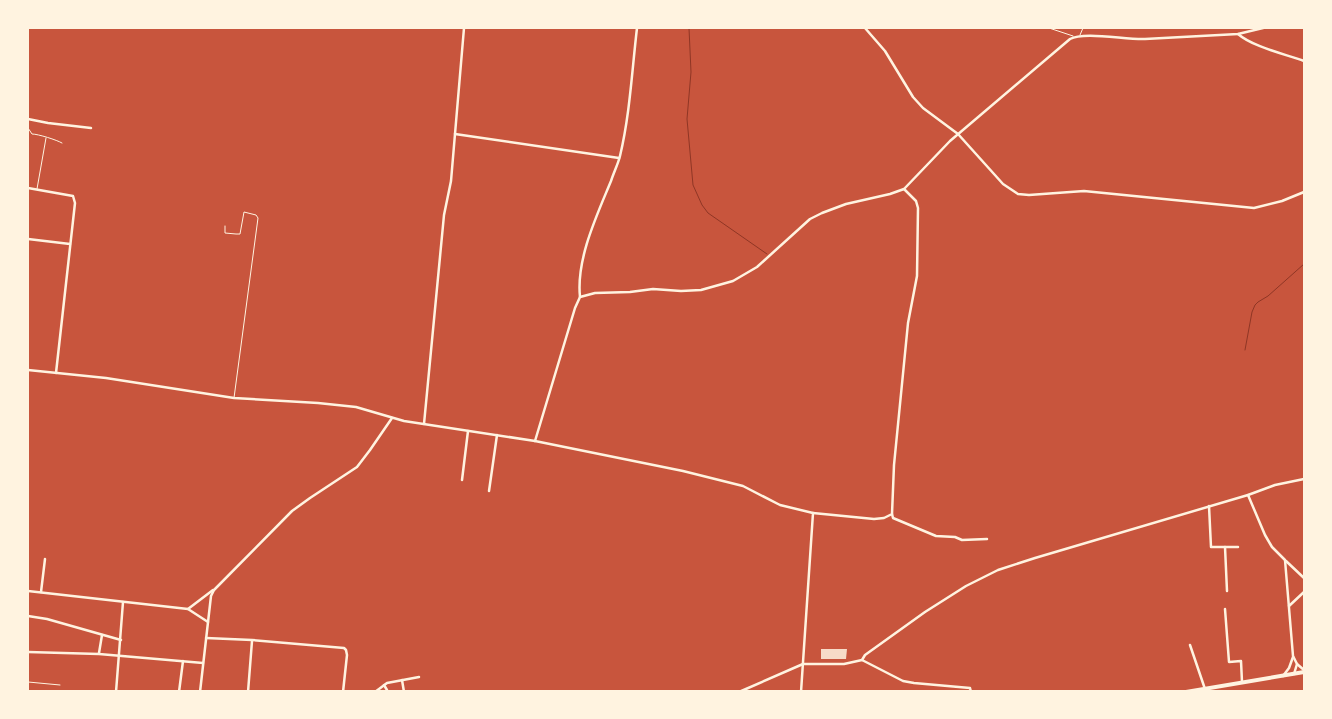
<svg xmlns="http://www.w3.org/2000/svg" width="1332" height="719" font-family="Barlow,sans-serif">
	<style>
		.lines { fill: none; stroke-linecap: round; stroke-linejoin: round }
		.stream { stroke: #8f3625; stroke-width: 1 }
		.building { fill: #f7dbc8 }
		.service { stroke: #fff3e0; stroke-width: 1 }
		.minor { stroke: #fff3e0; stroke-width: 2.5 }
		.tertiary { stroke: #fff3e0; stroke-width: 2.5 }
		.primary { stroke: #fff3e0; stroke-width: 4 }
	</style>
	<rect width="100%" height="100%" fill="#c8553d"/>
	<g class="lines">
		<g class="stream">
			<path d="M 689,28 L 691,72 L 687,119 L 693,185 L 702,205 L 708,213 L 767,254"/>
			<path d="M 1245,350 L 1252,312 L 1255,305 L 1258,302 L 1268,296 L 1304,264"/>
		</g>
	</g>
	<path class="building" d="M 821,649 L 847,649 L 846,659 L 821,659 Z"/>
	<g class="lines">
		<g class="service">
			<path d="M 1049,28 L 1073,36"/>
			<path d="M 1080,35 L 1083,28"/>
			<path d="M 28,128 L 32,134 C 38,134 57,140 62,143"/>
			<path d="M 37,189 L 46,138"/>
			<path d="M 225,226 L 225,233 L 236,234 L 240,234 L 244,212 L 256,215 L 258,218 L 234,398"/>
			<path d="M 28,682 L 60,685"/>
		</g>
		<g class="minor">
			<path d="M 865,28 L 885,51 L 913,97 L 923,108 L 958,134 L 1003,184 L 1018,194 L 1029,195 L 1084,191 L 1254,208 L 1282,201 L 1304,192"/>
			<path d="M 1238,34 C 1253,47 1285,54 1304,61"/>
			<path d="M 28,119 L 48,123 L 91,128"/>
			<path d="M 455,134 L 619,158"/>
			<path d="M 28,188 L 73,196 L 75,203 L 56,373"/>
			<path d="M 28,239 L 70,244"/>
			<path d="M 580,297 C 576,259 597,215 611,181 C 614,172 618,164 620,156 C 630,114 632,70 637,28"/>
			<path d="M 424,424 L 444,215 L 451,181 L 464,28"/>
			<path d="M 535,441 L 575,308 L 580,297 L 595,293 L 630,292 L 653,289 L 681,291 L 701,290 L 733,281 L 757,267 L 810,219 L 822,213 L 846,204 L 890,194 L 904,189 L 950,141 L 1070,39 C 1084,31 1126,40 1145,39 L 1238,34 L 1263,28"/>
			<path d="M 462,480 L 468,431"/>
			<path d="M 489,491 L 497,435"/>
			<path d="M 1248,495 L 1265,535 L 1272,547 L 1285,560 L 1293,656 L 1297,664 L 1304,670"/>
			<path d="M 1209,506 L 1211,547 L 1238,547"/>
			<path d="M 813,513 L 874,519 L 884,518 L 892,514 L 894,465 L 908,323 L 917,276 L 918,208 L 916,201 L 904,189"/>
			<path d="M 892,514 L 893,518 L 936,536 L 955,537 L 962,540 L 987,539"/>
			<path d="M 1225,547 L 1227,591"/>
			<path d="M 1286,561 L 1304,578"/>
			<path d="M 28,591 L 188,609"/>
			<path d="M 41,592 L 45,559"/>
			<path d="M 1289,606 L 1304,592"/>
			<path d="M 1225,609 L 1229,662 L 1241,661 L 1242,682"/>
			<path d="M 28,616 L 47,619 L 121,640"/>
			<path d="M 208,622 L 188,609 L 213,590"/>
			<path d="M 206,638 L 252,640 L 344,648 L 346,650 L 347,655 L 343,692"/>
			<path d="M 1190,645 L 1206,692"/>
			<path d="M 28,652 L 99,654 L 203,663"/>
			<path d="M 99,653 L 102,635"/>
			<path d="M 862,660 L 903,681 L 914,683 L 970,688 L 971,692"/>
			<path d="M 1294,674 L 1297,664"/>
			<path d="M 1283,676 L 1289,668 L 1293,657"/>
			<path d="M 402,680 L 404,692"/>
			<path d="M 384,685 L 387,690 L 385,692"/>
			<path d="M 116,692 L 123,602"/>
			<path d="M 179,692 L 183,661"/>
			<path d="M 200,692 L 211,596 L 214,590 L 292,511 L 310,498 L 357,467 L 370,450 L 392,418"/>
			<path d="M 248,692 L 252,641"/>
			<path d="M 375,692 L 387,683 L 419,677"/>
			<path d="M 739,692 L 803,664 L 844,664 L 862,660 L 865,655 L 925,612 L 966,586 L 998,570 L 1035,558 L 1248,495 L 1275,485 L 1304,479"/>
		</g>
		<path class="tertiary" d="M 28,370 L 106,378 L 234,398 L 318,403 L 356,407 L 404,421 L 535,441 L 683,471 L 743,486 L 780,505 L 813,513 L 801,692"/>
		<path class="primary" d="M 1186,692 L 1304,672"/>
	</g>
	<rect width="1332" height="719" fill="none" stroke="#fff3e0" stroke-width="58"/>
</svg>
